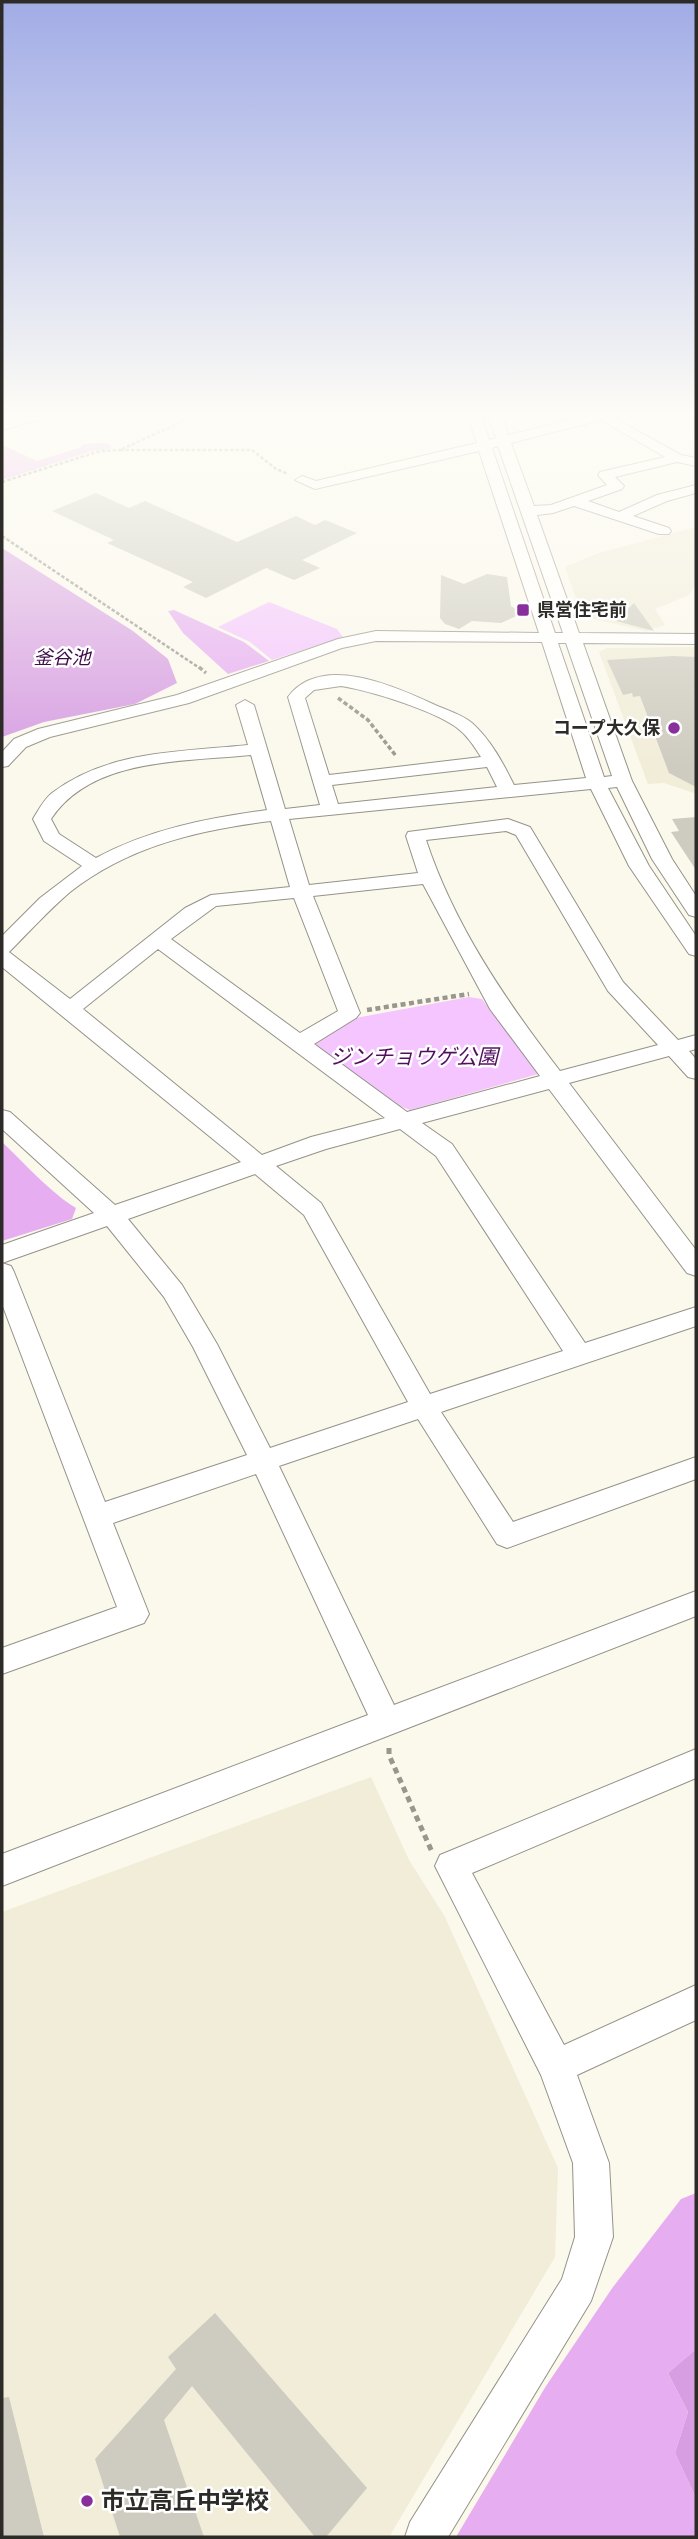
<svg xmlns="http://www.w3.org/2000/svg" width="698" height="2539" font-family="Literata,'Noto Sans JP',serif">
	<style>
		.built { fill: #f1edd9 }
		.green { fill: #f4c5fe }
		.forest { fill: #e6adf1 }
		.water { fill: #d79fe2 }
		.building { fill: #ceccc0 }
		.lines { fill: none; stroke-linecap: round; stroke-linejoin: round }
		.minor-casing { stroke: #959288; stroke-width: 2 }
		.path-far3 { stroke: #98968d; stroke-width: 2.5; stroke-dasharray: 3.5 2; stroke-linecap: butt }
		.path-far2 { stroke: #98968d; stroke-width: 3.5; stroke-dasharray: 4.5 2.5; stroke-linecap: butt }
		.path-far1 { stroke: #98968d; stroke-width: 4.5; stroke-dasharray: 5 3.5; stroke-linecap: butt }
		.path { stroke: #98968d; stroke-width: 5; stroke-dasharray: 6 4.5; stroke-linecap: butt }
		.minor { fill: #fff; fill-rule: evenodd }
		.poi-dot { fill: #892f9b; stroke: #fff; stroke-width: 2.5 }
		.labels { text-anchor: middle; stroke-width: 5; stroke-linejoin: round; paint-order: stroke }
		.far-poi-label { font-size: 18px; font-weight: bold; fill: #2c2b27; stroke: #fff; text-anchor: start }
		.far-water-label { font-size: 19px; font-style: italic; fill: #400d4a; stroke: #fff }
		.park-label { font-size: 21px; font-style: italic; fill: #530e60; stroke: #fff }
		.near-poi-label { font-size: 24px; font-weight: bold; fill: #2c2b27; stroke: #fff; text-anchor: start }
	</style>
	<rect width="100%" height="100%" fill="#fbf8ec"/>
	<g class="built">
		<path d="M 696,527 L 696,583 L 689,595 L 655,609 L 665,625 L 646,631 L 582,616 L 565,567 L 599,553 Z"/>
		<path d="M 696,647 L 696,792 L 694,793 L 664,783 L 648,784 L 599,652 L 607,648 Z"/>
		<path d="M 371,1777 L 409,1860 L 445,1917 L 558,2168 L 555,2257 L 389,2537 L 2,2537 L 2,1912 Z"/>
	</g>
	<g class="green">
		<path d="M 269,602 L 337,629 L 343,637 L 272,660 L 250,642 L 218,627 Z"/>
		<path d="M 469,997 L 482,999 L 538,1074 L 410,1110 L 397,1105 L 314,1047 L 312,1040 L 350,1019 Z"/>
	</g>
	<g class="forest">
		<path d="M 99,443 L 109,444 L 112,448 L 92,451 L 2,480 L 2,445 L 37,461 L 79,448 L 84,444 Z"/>
		<path d="M 174,610 L 244,642 L 269,661 L 228,674 L 183,633 L 168,611 Z"/>
		<path d="M 2,1142 C 24,1163 51,1193 76,1208 L 72,1219 L 2,1241 Z"/>
		<path d="M 696,2193 L 696,2349 L 668,2373 L 688,2412 L 675,2453 L 696,2498 L 696,2537 L 456,2537 L 546,2386 L 613,2287 L 681,2199 Z"/>
	</g>
	<g class="water">
		<path d="M 2,548 L 133,631 L 168,659 L 177,683 L 135,704 L 44,722 L 2,737 Z"/>
		<path d="M 696,2349 L 696,2498 L 675,2453 L 688,2412 L 668,2373 Z"/>
	</g>
	<g class="building">
		<path d="M 96,493 L 129,508 L 145,501 L 237,542 L 296,516 L 315,525 L 325,520 L 357,533 L 302,560 L 320,568 L 294,580 L 266,568 L 206,598 L 183,587 L 193,582 L 107,543 L 114,540 L 52,511 Z"/>
		<path d="M 487,574 L 507,577 L 511,606 L 523,613 L 501,623 L 472,621 L 459,629 L 445,624 L 440,618 L 441,575 L 464,584 Z"/>
		<path d="M 634,603 L 654,631 L 616,621 Z"/>
		<path d="M 673,656 L 696,657 L 696,787 L 669,773 L 640,696 L 633,697 L 632,693 L 623,695 L 607,660 Z"/>
		<path d="M 696,817 L 696,870 L 671,832 L 679,831 L 672,819 Z"/>
		<path d="M 215,2313 L 367,2488 L 326,2537 L 315,2537 L 192,2386 L 164,2420 L 204,2537 L 120,2537 L 95,2459 L 176,2369 L 168,2357 Z"/>
		<path d="M 9,2397 L 44,2537 L 2,2537 L 2,2398 Z"/>
	</g>
	<g class="lines">
		<g class="minor-casing">
			<g id="minor">
				<path d="M 45,411 L 69,411 L 2,430 L 2,422 Z"/>
				<path d="M 466,411 L 480,411 L 489,440 L 496,438 L 486,411 L 500,411 L 508,435 L 603,412 L 681,455 L 696,458 L 696,466 L 677,462 L 615,477 L 624,486 L 622,489 L 588,501 L 619,512 L 657,495 L 696,485 L 696,493 L 667,501 L 633,516 L 669,528 L 671,531 L 669,534 L 659,534 L 574,506 L 553,513 L 537,515 L 579,633 L 696,634 L 696,644 L 583,643 L 632,781 L 672,859 L 696,896 L 696,917 L 689,915 L 652,859 L 617,787 L 608,788 L 649,866 L 696,936 L 696,956 L 689,954 L 629,866 L 591,789 L 289,819 L 309,885 L 418,873 L 406,836 L 408,832 L 508,819 L 530,827 L 623,982 L 678,1040 L 696,1035 L 696,1049 L 689,1051 L 696,1059 L 696,1079 L 688,1077 L 669,1056 L 569,1083 L 696,1250 L 696,1276 L 687,1273 L 549,1089 L 422,1123 L 452,1144 L 585,1343 L 696,1307 L 696,1326 L 441,1412 L 513,1522 L 696,1457 L 696,1479 L 507,1548 L 497,1544 L 418,1419 L 279,1466 L 394,1705 L 696,1591 L 696,1616 L 2,1886 L 2,1854 L 368,1715 L 256,1474 L 113,1523 L 149,1614 L 144,1623 L 2,1674 L 2,1648 L 117,1607 L 2,1304 L 2,1263 L 11,1266 L 14,1272 L 105,1502 L 247,1455 L 193,1347 L 164,1297 L 107,1226 L 2,1263 L 2,1245 L 94,1213 L 2,1129 L 2,1110 L 10,1112 L 115,1205 L 241,1162 L 2,967 L 2,936 L 40,898 L 82,866 L 44,841 L 33,819 C 38,811 44,799 52,793 C 109,750 180,752 248,745 L 236,705 L 245,700 L 254,705 L 285,809 L 320,805 L 288,697 C 321,653 394,686 433,704 C 446,710 461,714 472,723 C 491,740 503,763 514,785 L 586,778 L 542,642 L 376,641 L 342,648 L 189,703 L 50,737 L 26,747 L 8,766 L 2,767 L 2,752 L 14,739 L 38,729 L 177,695 L 338,639 L 376,631 L 539,633 L 479,451 L 315,489 L 295,480 L 302,476 L 316,481 L 477,443 ZM 601,420 L 665,457 L 600,472 L 598,475 L 607,485 L 551,505 L 534,506 L 511,443 ZM 498,446 L 563,633 L 555,633 L 492,448 ZM 558,643 L 566,643 L 612,776 L 604,777 ZM 341,686 C 372,691 432,710 456,727 C 467,735 474,746 481,757 L 329,775 L 305,698 L 314,690 ZM 251,755 L 267,810 C 208,818 149,829 96,858 L 59,834 L 51,819 C 92,757 185,762 251,755 ZM 487,767 L 497,787 L 338,804 L 332,785 ZM 271,821 L 290,887 L 211,895 L 185,908 L 70,999 L 9,952 C 29,932 48,911 70,892 C 129,846 198,830 271,821 ZM 506,831 L 516,835 L 608,991 L 658,1045 L 560,1071 C 506,1001 454,925 426,840 ZM 423,884 L 490,1009 L 540,1076 L 407,1112 L 314,1044 L 356,1018 L 360,1013 L 313,896 ZM 294,898 L 338,1011 L 300,1033 L 171,939 L 216,906 ZM 158,949 L 385,1118 L 311,1137 L 262,1155 L 83,1009 ZM 400,1129 L 436,1156 L 563,1351 L 430,1394 L 321,1203 L 276,1166 L 326,1149 ZM 255,1174 L 304,1215 L 408,1402 L 270,1448 L 217,1344 L 182,1285 L 128,1219 Z"/>
				<path d="M 696,1749 L 696,1778 L 472,1873 L 564,2045 L 696,1985 L 696,2020 L 577,2075 L 609,2163 L 613,2237 L 591,2301 L 448,2537 L 405,2537 L 410,2522 L 562,2279 L 575,2237 L 573,2163 L 541,2075 L 435,1866 L 440,1855 Z"/>
			</g>
		</g>
		<g class="path-far3">
			<path d="M 205,411 L 120,450 L 252,450 L 276,469 L 288,474"/>
			<path d="M 2,482 L 100,451 L 120,450"/>
			<path d="M 2,536 L 201,669"/>
		</g>
		<g class="path-far2">
			<path d="M 199,667 L 206,673"/>
			<path d="M 338,698 L 368,720 L 396,756"/>
		</g>
		<path class="path-far1" d="M 367,1010 L 469,994"/>
		<path class="path" d="M 389,1748 L 389,1755 L 432,1852"/>
		<use href="#minor" class="minor"/>
	</g>
	<linearGradient id="sky" x2="0" y2="1"><stop stop-color="#a1ace6"/><stop offset="0.54" stop-color="#fdfcf6"/><stop offset="1" stop-color="#fdfcf6" stop-opacity="0"/></linearGradient>
	<rect width="698" height="767" fill="url(#sky)"/>
	<g class="poi-dot">
		<rect x="516" y="603" width="14" height="14" rx="3.5"/>
		<circle cx="674" cy="728" r="7"/>
		<circle cx="87" cy="2501" r="7"/>
	</g>
	<g class="labels">
		<g class="far-poi-label">
			<text x="537" y="616">県営住宅前</text>
			<text x="660" y="734" text-anchor="end">コープ大久保</text>
		</g>
		<g class="far-water-label">
			<text x="62" y="664">釜谷池</text>
		</g>
		<g class="park-label">
			<text x="414" y="1064">ジンチョウゲ公園</text>
		</g>
		<g class="near-poi-label">
			<text x="101" y="2509">市立高丘中学校</text>
		</g>
	</g>
	<rect width="698" height="2539" fill="none" stroke="#2c2b27" stroke-width="7"/>
</svg>
